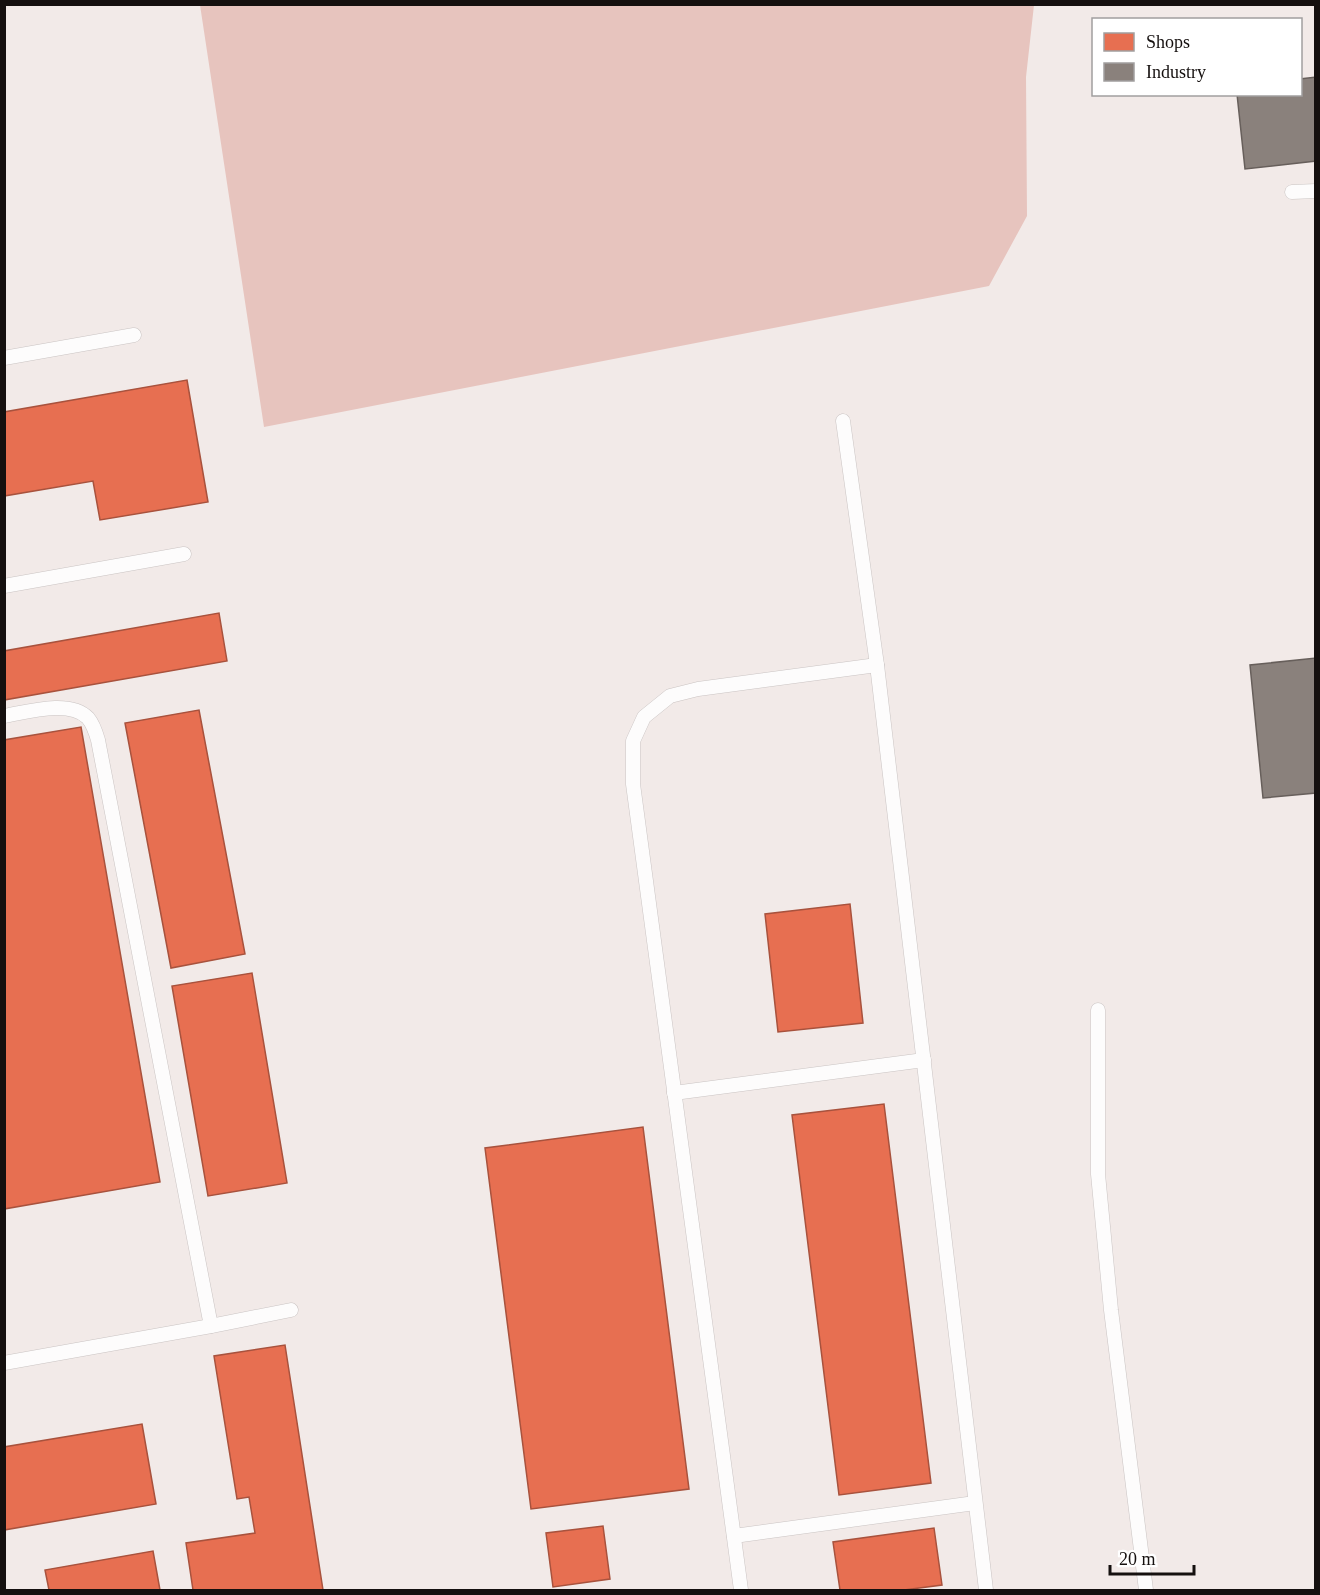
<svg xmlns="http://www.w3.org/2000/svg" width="1320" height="1595" font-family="'Times New Roman',serif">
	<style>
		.forest { fill: #e7c4be }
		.shops { fill: #e76f51; stroke: #a8523d; stroke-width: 1.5 }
		.industry { fill: #8a817c; stroke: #675f5b; stroke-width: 1.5 }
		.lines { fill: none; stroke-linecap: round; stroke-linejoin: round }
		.lane-casing { stroke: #cac4c3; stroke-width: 15 }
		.lane { stroke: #fdfcfc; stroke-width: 14 }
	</style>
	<rect width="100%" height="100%" fill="#f2eae8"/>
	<path class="forest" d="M 200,5 L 1034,5 L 1026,77 L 1027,216 L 989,286 L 264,427 Z"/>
	<g class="shops">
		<path d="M 187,380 L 208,502 L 100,520 L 93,481 L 4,496 L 4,412 Z"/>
		<path d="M 219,613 L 227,661 L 4,700 L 4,651 Z"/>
		<path d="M 199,710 L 245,954 L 171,968 L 125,723 Z"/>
		<path d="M 81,727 L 160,1182 L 4,1209 L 4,740 Z"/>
		<path d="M 850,904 L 863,1023 L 778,1032 L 765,914 Z"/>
		<path d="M 252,973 L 287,1183 L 208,1196 L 172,986 Z"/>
		<path d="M 884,1104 L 931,1483 L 839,1495 L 792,1115 Z"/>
		<path d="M 643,1127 L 689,1489 L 531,1509 L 485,1148 Z"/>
		<path d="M 285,1345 L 323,1590 L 193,1590 L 186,1543 L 255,1533 L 249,1497 L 237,1499 L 214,1356 Z"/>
		<path d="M 142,1424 L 156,1504 L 4,1530 L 4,1447 Z"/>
		<path d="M 603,1526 L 610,1579 L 553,1587 L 546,1533 Z"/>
		<path d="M 934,1528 L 942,1585 L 904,1590 L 840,1590 L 833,1542 Z"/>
		<path d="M 153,1551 L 160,1590 L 49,1590 L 45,1570 Z"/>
	</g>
	<g class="industry">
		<path d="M 1316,77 L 1316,161 L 1245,169 L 1237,94 L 1300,94 L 1300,79 Z"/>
		<path d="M 1316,658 L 1316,793 L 1263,798 L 1250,665 Z"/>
	</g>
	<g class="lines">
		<g class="lane-casing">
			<g id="lane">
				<path d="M 1292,192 L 1316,191"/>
				<path d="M 4,358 L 134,335"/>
				<path d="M 843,421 L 877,665 L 986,1590"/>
				<path d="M 4,586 L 184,554"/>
				<path d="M 4,716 C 27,712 70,699 88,718 C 93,724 96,733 98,740 L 211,1326"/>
				<path d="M 1098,1010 L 1098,1174 L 1111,1310 L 1146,1590"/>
				<path d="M 674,1093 L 924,1060"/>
				<path d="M 4,1363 L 211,1326 L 291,1310"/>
				<path d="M 734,1536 L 975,1503"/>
				<path d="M 741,1590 L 633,784 L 633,741 L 644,717 L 670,696 L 698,689 L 877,665"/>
			</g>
		</g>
		<use href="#lane" class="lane"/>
	</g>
	<rect width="1320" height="1595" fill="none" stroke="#15100f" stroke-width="12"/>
	<rect x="1092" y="18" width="210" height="78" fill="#ffffff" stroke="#a19f9f" stroke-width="1.5"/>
	<rect x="1104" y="33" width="30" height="18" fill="#e76f51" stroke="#a19f9f" stroke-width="1.5"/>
	<text x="1146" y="48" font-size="18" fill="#15100f">Shops</text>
	<rect x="1104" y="63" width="30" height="18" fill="#8a817c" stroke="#a19f9f" stroke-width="1.5"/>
	<text x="1146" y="78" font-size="18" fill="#15100f">Industry</text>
	<path d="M1110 1565v9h84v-9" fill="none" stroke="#15100f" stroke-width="3"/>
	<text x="1119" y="1565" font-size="18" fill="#15100f" stroke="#ffffff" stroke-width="4.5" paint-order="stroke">20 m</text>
</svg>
